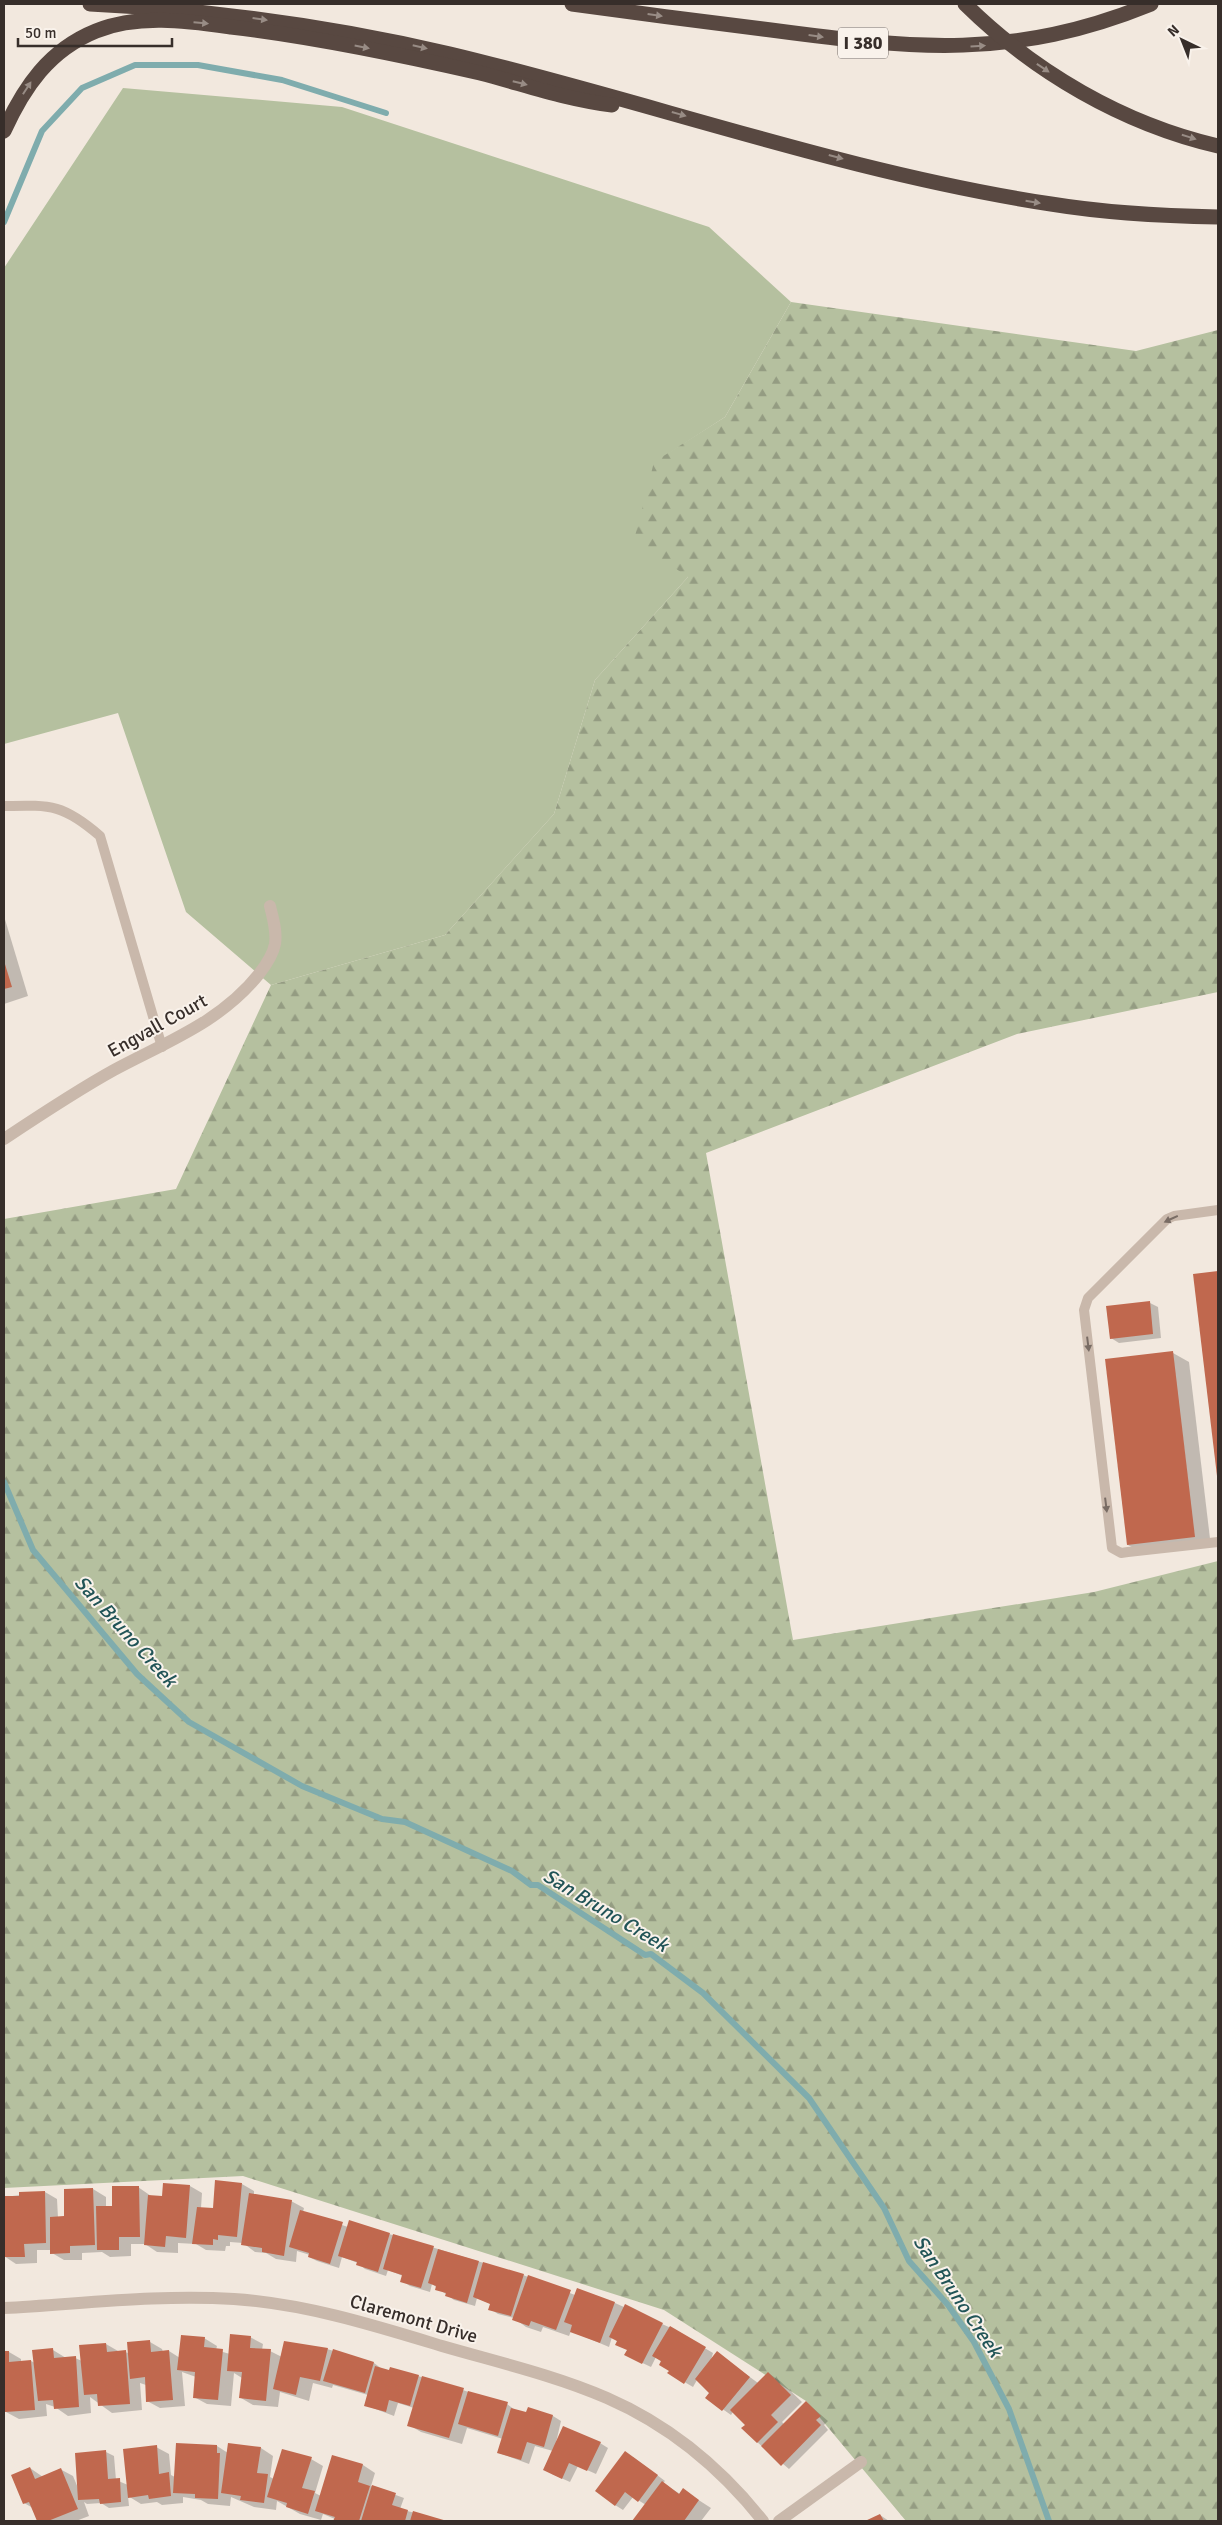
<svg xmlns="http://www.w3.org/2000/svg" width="1222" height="2525" font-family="Signika,sans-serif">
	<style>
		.grass { fill: #b5c09f }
		.forest { fill: url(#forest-firs) }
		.shadow { fill: #0003 }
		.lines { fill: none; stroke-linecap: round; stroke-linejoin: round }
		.stream { stroke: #7facad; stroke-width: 6 }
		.building { fill: #c0684e }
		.service { stroke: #c9b8ab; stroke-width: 10 }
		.minor { stroke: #c9b8ab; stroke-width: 12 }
		.motorway { stroke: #584841; stroke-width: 15 }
		.motorway-bridge { stroke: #584841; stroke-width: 15 }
		.oneway { fill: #988c85 }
		.oneway2 { fill: #796c64 }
		.labels { text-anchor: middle; stroke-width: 4; stroke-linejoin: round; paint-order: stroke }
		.shield { fill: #f9f2eb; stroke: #716964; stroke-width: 1 }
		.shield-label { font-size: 18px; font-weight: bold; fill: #372e2a }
		.street-label { font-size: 19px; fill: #372e2a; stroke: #f9f2eb }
		.water-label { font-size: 20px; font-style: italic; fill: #215457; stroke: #f9f2eb }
	</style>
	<defs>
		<pattern id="forest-firs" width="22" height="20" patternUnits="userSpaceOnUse" patternTransform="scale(1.25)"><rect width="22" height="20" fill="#b5c09f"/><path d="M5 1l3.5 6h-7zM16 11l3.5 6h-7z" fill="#949c82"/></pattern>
	</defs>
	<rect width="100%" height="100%" fill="#f2e8de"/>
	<path class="grass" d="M 123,88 L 342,107 L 709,227 L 791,302 L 725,417 L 654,463 L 688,577 L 595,680 L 554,814 L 445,935 L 271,985 L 186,912 L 118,713 L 4,744 L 4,268 Z"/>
	<path class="forest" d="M 791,302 L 1136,351 L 1218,330 L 1218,992 L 1017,1034 L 706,1153 L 793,1640 L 1094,1592 L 1218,1561 L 1218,2521 L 906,2521 L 806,2401 L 664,2310 L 243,2176 L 4,2188 L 4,1219 L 176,1189 L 271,985 L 445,935 L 554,814 L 595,680 L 688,577 L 634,540 L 654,462 L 725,417 Z"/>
	<g class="shadow">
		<path d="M 4,916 L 28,996 L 4,1004 Z"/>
		<path d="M 1218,1272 L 1218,1476 L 1194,1275 Z"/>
		<path d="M 1150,1303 L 1158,1307 L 1161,1338 L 1119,1343 L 1111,1338 Z"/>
		<path d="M 1173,1353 L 1189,1362 L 1211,1547 L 1145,1554 L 1128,1545 Z"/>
		<path d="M 242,2184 L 254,2191 L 254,2195 L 291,2201 L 304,2208 L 303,2212 L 348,2227 L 389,2234 L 523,2275 L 575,2295 L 577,2289 L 615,2303 L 671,2328 L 713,2353 L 711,2360 L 717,2353 L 758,2383 L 768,2373 L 780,2381 L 802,2402 L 782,2422 L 784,2424 L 806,2402 L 828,2421 L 824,2425 L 828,2430 L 789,2469 L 757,2442 L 746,2425 L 733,2412 L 731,2415 L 707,2398 L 710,2393 L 697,2380 L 693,2387 L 669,2373 L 670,2370 L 656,2357 L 651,2367 L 634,2359 L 628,2350 L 612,2337 L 609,2347 L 571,2331 L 569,2336 L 543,2327 L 541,2332 L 526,2327 L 514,2318 L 498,2314 L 490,2309 L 491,2304 L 477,2298 L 475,2306 L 454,2300 L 432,2284 L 430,2292 L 410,2286 L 402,2281 L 403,2276 L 388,2270 L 386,2276 L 365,2269 L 358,2263 L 342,2257 L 339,2268 L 317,2261 L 309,2257 L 310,2255 L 297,2251 L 296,2262 L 276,2259 L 266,2253 L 255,2252 L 243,2243 L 230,2242 L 230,2246 L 226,2246 L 225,2251 L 206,2250 L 196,2244 L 178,2243 L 178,2253 L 157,2252 L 145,2244 L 131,2244 L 131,2256 L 110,2257 L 102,2252 L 82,2253 L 82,2260 L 64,2260 L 52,2253 L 51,2250 L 37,2250 L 37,2263 L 16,2264 L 4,2256 L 4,2197 L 45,2192 L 57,2199 L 58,2218 L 66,2218 L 65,2190 L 93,2189 L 106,2197 L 106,2207 L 113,2207 L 138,2187 L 151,2196 L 163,2197 L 190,2186 L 202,2193 L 201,2208 L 214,2209 Z"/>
		<path d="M 250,2337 L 263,2344 L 262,2350 L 270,2351 L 282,2357 L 327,2349 L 374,2363 L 382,2369 L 418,2376 L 507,2404 L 515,2410 L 527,2414 L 528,2409 L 553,2416 L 561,2421 L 555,2447 L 600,2443 L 608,2448 L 596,2474 L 578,2466 L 570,2482 L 552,2474 L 553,2451 L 535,2446 L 529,2464 L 499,2453 L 503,2439 L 467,2428 L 462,2444 L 421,2432 L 409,2425 L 414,2408 L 398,2403 L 394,2416 L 365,2405 L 368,2395 L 333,2385 L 332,2388 L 313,2383 L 309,2401 L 280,2392 L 278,2407 L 253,2405 L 241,2398 L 242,2378 L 234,2373 L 231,2406 L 207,2404 L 194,2397 L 196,2377 L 182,2372 L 185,2406 L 160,2408 L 147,2401 L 146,2385 L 140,2383 L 142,2410 L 112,2413 L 90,2397 L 91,2413 L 68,2416 L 55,2407 L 46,2404 L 47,2416 L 19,2419 L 6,2412 L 4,2394 L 4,2352 L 9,2352 L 21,2359 L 21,2362 L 31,2361 L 35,2363 L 53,2350 L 66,2358 L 75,2358 L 82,2361 L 106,2344 L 118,2351 L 129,2353 L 150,2342 L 162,2349 L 163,2352 L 169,2351 L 180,2358 L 204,2338 L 217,2346 L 216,2350 L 230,2354 Z"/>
		<path d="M 217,2446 L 228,2453 L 261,2448 L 273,2456 L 270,2477 L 274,2479 L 311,2459 L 323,2466 L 315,2493 L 321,2496 L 333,2457 L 363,2465 L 375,2473 L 371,2486 L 404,2498 L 400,2509 L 445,2521 L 335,2521 L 335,2519 L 323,2514 L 321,2520 L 300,2514 L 277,2501 L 276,2510 L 254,2507 L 231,2497 L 230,2506 L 208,2504 L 201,2500 L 183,2497 L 183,2503 L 162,2505 L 157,2502 L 141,2504 L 128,2496 L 129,2506 L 109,2508 L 101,2503 L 87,2504 L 84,2502 L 89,2516 L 76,2521 L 38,2521 L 33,2508 L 24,2503 L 30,2468 L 43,2477 L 60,2469 L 73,2476 L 78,2488 L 106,2452 L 114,2456 L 116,2480 L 128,2485 L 156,2447 L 169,2454 L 171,2475 L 175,2477 Z"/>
		<path d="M 633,2457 L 665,2481 L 663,2483 L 680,2494 L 683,2490 L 711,2508 L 701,2521 L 634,2521 L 646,2505 L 633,2497 L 623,2510 L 615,2505 Z"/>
		<path d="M 880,2515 L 889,2521 L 868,2521 Z"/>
	</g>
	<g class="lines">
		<g class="stream">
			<path d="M 4,222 L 42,131 L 82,88 L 135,65 L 198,65 L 282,80 L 386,113"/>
			<path d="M 4,1482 L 33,1550 L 137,1674 L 189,1722 L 302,1786 L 382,1819 L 405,1822 L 512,1871 L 531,1885 L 538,1885 L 645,1955 L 651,1954 L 703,1993 L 809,2098 L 884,2208 L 909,2261 L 948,2305 L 974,2342 L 1009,2409 L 1049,2521"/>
		</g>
	</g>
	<g class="building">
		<path d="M 4,961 L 12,987 L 4,989 Z"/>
		<path d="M 1218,1271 L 1218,1476 L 1217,1476 L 1193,1274 Z"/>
		<path d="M 1150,1301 L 1153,1334 L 1110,1339 L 1106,1306 Z"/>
		<path d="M 1173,1351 L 1195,1537 L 1127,1545 L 1105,1359 Z"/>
		<path d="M 215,2180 L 242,2183 L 237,2237 L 218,2235 L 218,2240 L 213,2239 L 213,2245 L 192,2244 L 197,2207 L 213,2208 Z"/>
		<path d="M 163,2183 L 190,2185 L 186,2238 L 166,2236 L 165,2247 L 144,2245 L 148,2195 L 162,2196 Z"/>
		<path d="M 112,2186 L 139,2186 L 140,2237 L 119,2237 L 119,2250 L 97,2250 L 96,2206 L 112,2206 Z"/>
		<path d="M 93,2188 L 95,2245 L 70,2246 L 70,2253 L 50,2254 L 50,2217 L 64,2216 L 64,2189 Z"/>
		<path d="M 45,2191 L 46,2243 L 24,2244 L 25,2257 L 4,2257 L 4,2196 L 19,2196 L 19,2192 Z"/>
		<path d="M 249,2193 L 292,2200 L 284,2256 L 262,2252 L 262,2248 L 241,2245 Z"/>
		<path d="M 300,2210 L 343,2222 L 330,2264 L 308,2257 L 309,2253 L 289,2247 Z"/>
		<path d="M 349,2220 L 390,2233 L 378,2272 L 356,2265 L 357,2262 L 338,2256 Z"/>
		<path d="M 393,2234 L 434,2246 L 421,2288 L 400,2282 L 402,2275 L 383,2269 Z"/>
		<path d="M 438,2249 L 479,2261 L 467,2303 L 445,2296 L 446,2293 L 435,2290 L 436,2286 L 428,2283 Z"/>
		<path d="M 483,2262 L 524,2274 L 511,2316 L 488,2310 L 490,2304 L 473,2297 Z"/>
		<path d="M 528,2275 L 571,2290 L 556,2330 L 531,2321 L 529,2326 L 512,2320 Z"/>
		<path d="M 577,2288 L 615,2302 L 600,2343 L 570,2332 L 572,2325 L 564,2322 Z"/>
		<path d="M 625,2304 L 663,2323 L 642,2364 L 624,2355 L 627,2350 L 615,2345 L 617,2341 L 609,2337 Z"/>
		<path d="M 670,2326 L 706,2347 L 684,2384 L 667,2373 L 669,2371 L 659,2365 L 661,2361 L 652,2356 Z"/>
		<path d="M 230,2334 L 251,2336 L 250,2348 L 271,2349 L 266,2401 L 239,2398 L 242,2372 L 227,2371 Z"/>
		<path d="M 181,2335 L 205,2337 L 204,2347 L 223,2349 L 218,2400 L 193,2398 L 195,2372 L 177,2370 Z"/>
		<path d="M 150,2340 L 151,2352 L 169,2350 L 173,2400 L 146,2402 L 145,2377 L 130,2379 L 127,2342 Z"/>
		<path d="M 284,2341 L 328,2348 L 320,2381 L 300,2377 L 296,2395 L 273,2389 Z"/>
		<path d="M 106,2343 L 107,2352 L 126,2350 L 130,2404 L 98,2406 L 97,2394 L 84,2395 L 79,2345 Z"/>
		<path d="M 53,2348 L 54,2358 L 76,2356 L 79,2407 L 54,2409 L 53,2400 L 38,2401 L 32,2350 Z"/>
		<path d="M 333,2349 L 374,2362 L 365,2393 L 323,2381 Z"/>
		<path d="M 4,2351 L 9,2351 L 9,2362 L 31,2360 L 35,2410 L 5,2412 Z"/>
		<path d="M 717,2351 L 750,2377 L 722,2411 L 705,2398 L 709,2393 L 695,2379 Z"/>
		<path d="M 375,2366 L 389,2370 L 390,2367 L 419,2375 L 410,2406 L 389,2400 L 386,2412 L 364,2406 Z"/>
		<path d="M 768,2372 L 791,2395 L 771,2415 L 778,2422 L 757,2443 L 741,2428 L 745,2425 L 730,2410 Z"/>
		<path d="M 422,2376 L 464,2388 L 449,2438 L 407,2426 Z"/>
		<path d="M 468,2391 L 508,2402 L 498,2436 L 458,2424 Z"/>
		<path d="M 806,2401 L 821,2416 L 816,2420 L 821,2425 L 781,2466 L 761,2446 Z"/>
		<path d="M 528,2407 L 553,2415 L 544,2447 L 527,2442 L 521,2460 L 497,2453 L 511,2408 L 526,2412 Z"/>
		<path d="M 563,2426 L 601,2442 L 587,2471 L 569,2463 L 562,2479 L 543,2470 Z"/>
		<path d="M 176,2443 L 217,2445 L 217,2453 L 220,2453 L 218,2499 L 195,2498 L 195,2494 L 173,2493 Z"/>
		<path d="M 228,2443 L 261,2447 L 257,2473 L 268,2474 L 264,2503 L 240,2500 L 241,2496 L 221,2493 Z"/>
		<path d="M 157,2445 L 159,2474 L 169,2472 L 171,2496 L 149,2499 L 148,2495 L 128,2498 L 123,2449 Z"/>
		<path d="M 282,2449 L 312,2457 L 302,2488 L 315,2491 L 308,2514 L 286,2507 L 287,2503 L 267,2497 Z"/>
		<path d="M 106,2450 L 108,2479 L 120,2478 L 121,2502 L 100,2504 L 99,2499 L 78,2500 L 75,2453 Z"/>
		<path d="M 625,2451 L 658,2475 L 638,2502 L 625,2492 L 615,2506 L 595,2491 Z"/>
		<path d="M 332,2455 L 363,2464 L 358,2482 L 370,2486 L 359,2521 L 333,2521 L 335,2517 L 315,2511 Z"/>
		<path d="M 30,2467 L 35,2479 L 61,2468 L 78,2509 L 48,2521 L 37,2521 L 29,2502 L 23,2504 L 11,2475 Z"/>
		<path d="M 662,2481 L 679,2494 L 683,2488 L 699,2500 L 684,2521 L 632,2521 Z"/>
		<path d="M 372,2485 L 396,2493 L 392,2505 L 408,2510 L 405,2521 L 361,2521 Z"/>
		<path d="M 413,2511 L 447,2521 L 410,2521 Z"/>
		<path d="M 880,2514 L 884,2521 L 865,2521 Z"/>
	</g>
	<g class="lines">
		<g class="service">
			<path d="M 4,806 C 51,805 63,804 100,836 L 162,1047"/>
			<path d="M 1218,1210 L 1174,1216 L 1167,1219 L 1088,1298 L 1084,1310 L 1112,1548 L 1121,1553 L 1128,1552 L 1218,1542"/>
		</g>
		<g class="minor">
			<path d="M 4,1139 C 40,1115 76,1091 114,1070 C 166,1042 221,1022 259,974 C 266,965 273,955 275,944 C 277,931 273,919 270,906"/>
			<path d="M 4,2308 C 80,2304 158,2294 234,2299 C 306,2304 373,2325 442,2346 C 497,2362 554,2375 607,2398 C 669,2425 721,2468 763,2521"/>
			<path d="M 779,2521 L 861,2462"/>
		</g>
		<g class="motorway">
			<path d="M 90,4 C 211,10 332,26 450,54 C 651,102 847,173 1051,204 C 1106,213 1162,216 1218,217"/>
			<path d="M 572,4 C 638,13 705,22 771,30 C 914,49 1013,60 1151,4"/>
			<path d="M 4,131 C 24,87 49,50 96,31 C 138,14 187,21 231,27 C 315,37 397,54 480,73 C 523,84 567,100 612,105"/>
		</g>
		<path class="motorway-bridge" d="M 965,4 C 1034,72 1123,124 1218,146"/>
	</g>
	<defs><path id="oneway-solid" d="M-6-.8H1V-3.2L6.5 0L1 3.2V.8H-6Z" transform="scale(1.25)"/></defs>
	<g class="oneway">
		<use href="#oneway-solid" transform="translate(655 15) rotate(8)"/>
		<use href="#oneway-solid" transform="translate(260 19) rotate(8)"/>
		<use href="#oneway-solid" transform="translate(201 23) rotate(5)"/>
		<use href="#oneway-solid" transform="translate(816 36) rotate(8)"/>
		<use href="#oneway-solid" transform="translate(978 46) rotate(-4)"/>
		<use href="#oneway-solid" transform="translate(362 47) rotate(11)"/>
		<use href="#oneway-solid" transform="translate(420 47) rotate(13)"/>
		<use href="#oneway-solid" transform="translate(1043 68) rotate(34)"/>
		<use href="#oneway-solid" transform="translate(520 83) rotate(14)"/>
		<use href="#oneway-solid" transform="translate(27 88) rotate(-57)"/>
		<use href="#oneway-solid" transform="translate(679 114) rotate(16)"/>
		<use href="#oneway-solid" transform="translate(1189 137) rotate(17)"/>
		<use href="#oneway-solid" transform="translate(836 157) rotate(15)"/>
		<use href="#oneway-solid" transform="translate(1033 202) rotate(9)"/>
	</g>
	<g class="oneway2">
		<use href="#oneway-solid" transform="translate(1171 1219) rotate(155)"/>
		<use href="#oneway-solid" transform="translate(1088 1344) rotate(83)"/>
		<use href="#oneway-solid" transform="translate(1106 1505) rotate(83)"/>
	</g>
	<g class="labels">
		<rect class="shield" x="838" y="27.5" width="50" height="31" rx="4"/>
		<g class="shield-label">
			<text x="863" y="49">I 380</text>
		</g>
		<g class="street-label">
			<text transform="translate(157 1025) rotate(-29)" y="7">Engvall Court</text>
			<text transform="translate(414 2318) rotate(16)" y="7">Claremont Drive</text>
		</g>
		<g class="water-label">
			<text transform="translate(126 1631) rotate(48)" y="7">San Bruno Creek</text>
			<text transform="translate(606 1910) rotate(31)" y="7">San Bruno Creek</text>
			<text transform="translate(958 2296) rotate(56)" y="7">San Bruno Creek</text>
		</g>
	</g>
	<rect width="1222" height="2525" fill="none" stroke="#372e2a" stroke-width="10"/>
	<g transform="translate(1182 40) rotate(317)" stroke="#f9f2eb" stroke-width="4" paint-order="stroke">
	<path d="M0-4L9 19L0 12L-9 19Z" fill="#372e2a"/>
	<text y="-8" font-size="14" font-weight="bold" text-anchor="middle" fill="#372e2a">N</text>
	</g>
	<path d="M18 38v8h154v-8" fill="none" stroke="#372e2a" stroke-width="2.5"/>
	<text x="25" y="38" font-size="15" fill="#372e2a" stroke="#f9f2eb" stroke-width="4" paint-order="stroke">50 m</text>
</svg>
